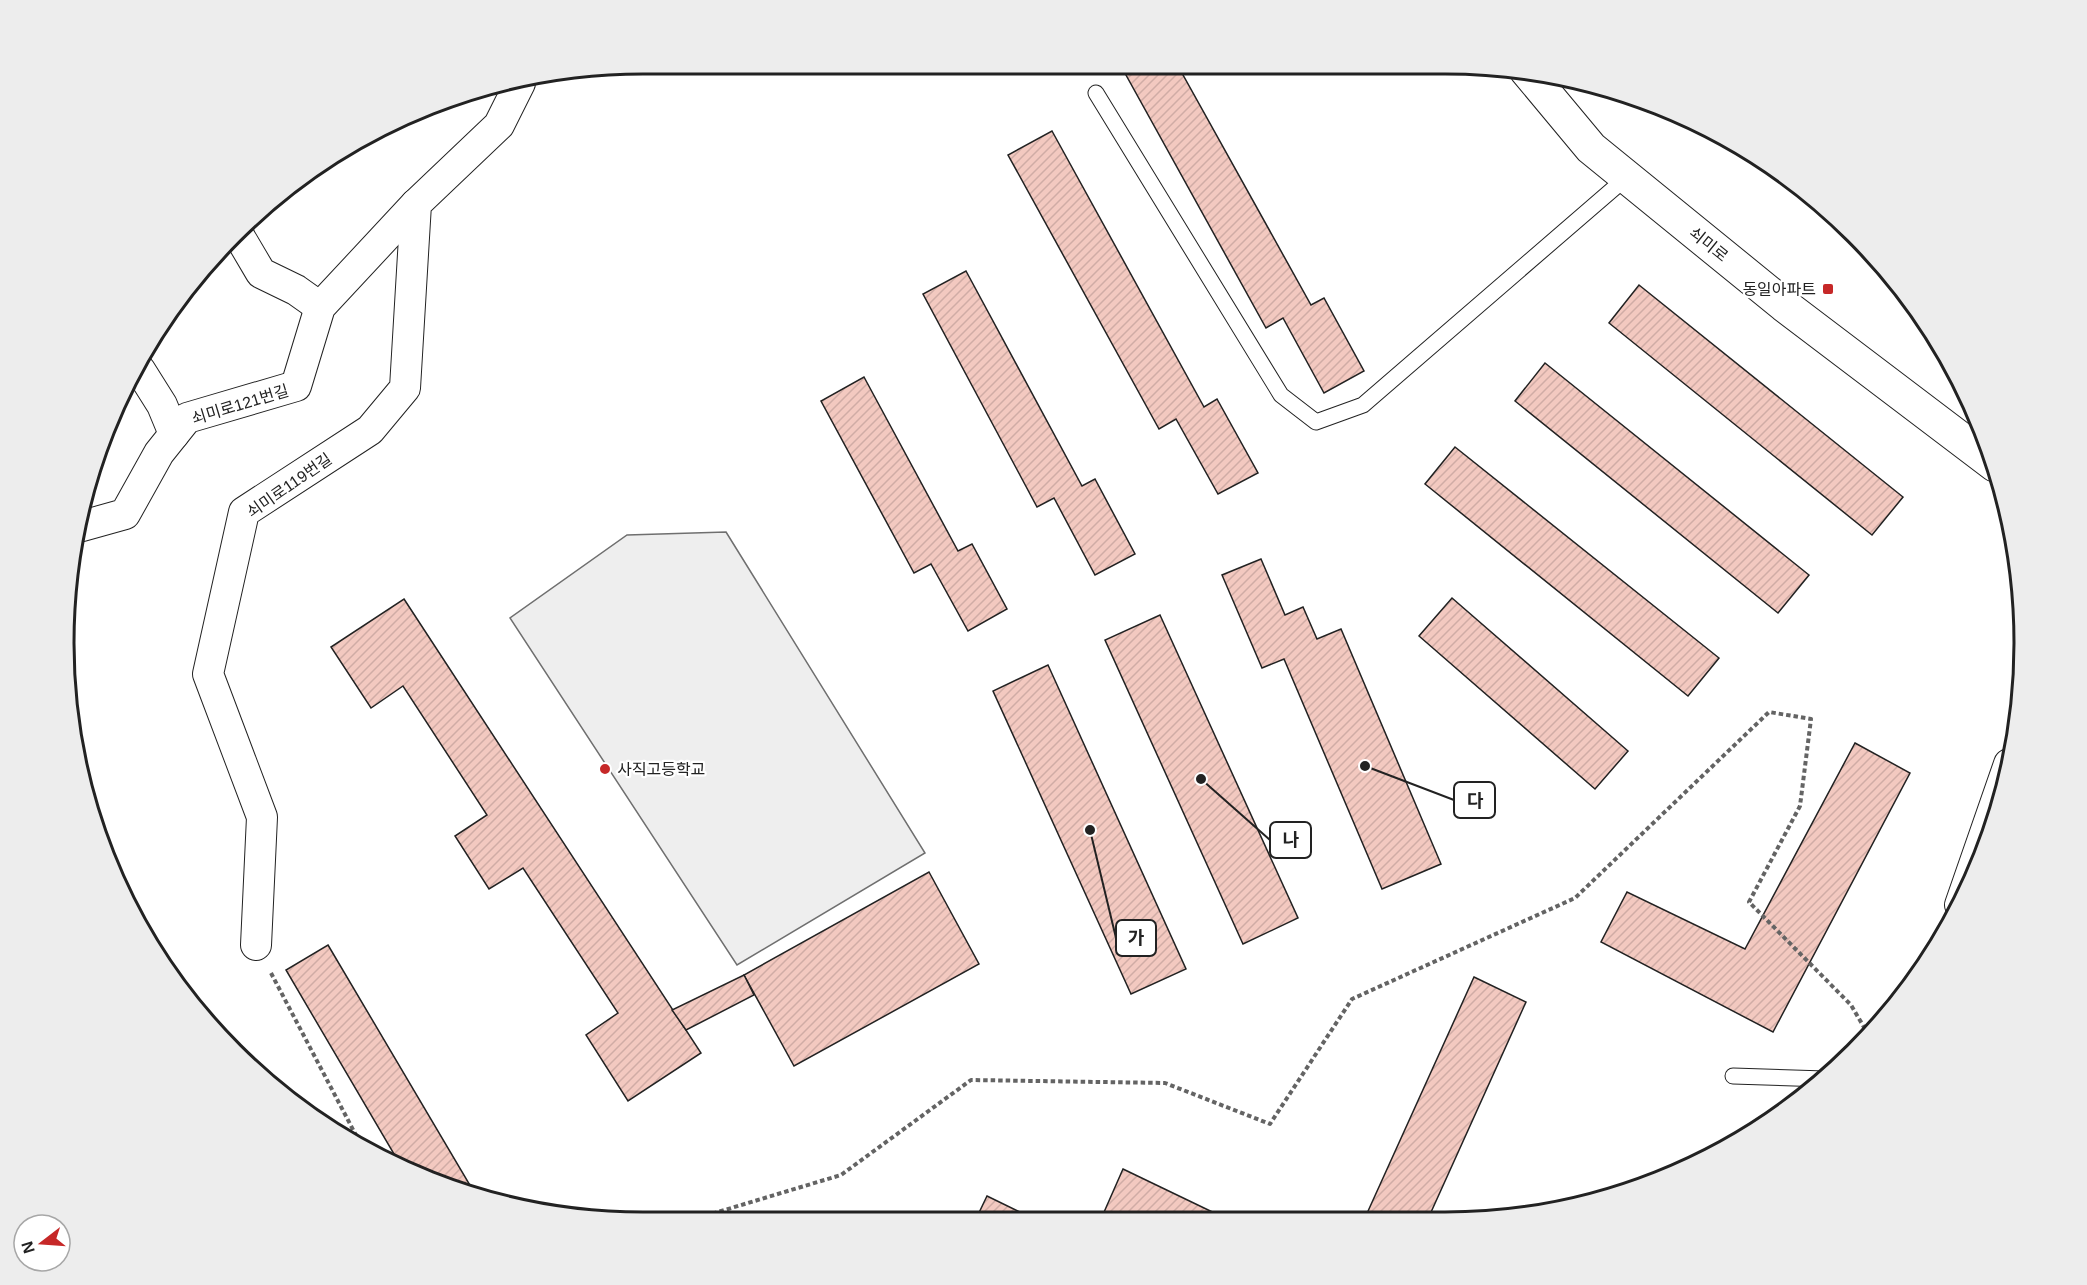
<svg xmlns="http://www.w3.org/2000/svg" width="2087" height="1285" font-family="Helvetica,'Noto Sans KR',sans-serif">
	<style>
		.pitch { fill: #eee; stroke: #6f6f6f; stroke-width: 1.5 }
		.building { fill: url(#building-hatch); stroke: #222; stroke-width: 1.5 }
		.lines { fill: none; stroke-linecap: round; stroke-linejoin: round }
		.lane-casing { stroke: #222; stroke-width: 17 }
		.street-casing { stroke: #222; stroke-width: 32 }
		.secondary-casing { stroke: #222; stroke-width: 35 }
		.path { stroke: #646464; stroke-width: 4; stroke-dasharray: 4.5 3; stroke-linecap: butt }
		.lane { stroke: #fff; stroke-width: 15 }
		.street { stroke: #fff; stroke-width: 30 }
		.secondary { stroke: #fff; stroke-width: 33 }
		.poi-dot { fill: #c62828; stroke: #fff; stroke-width: 2 }
		.labels { text-anchor: middle; stroke-width: 4.5; stroke-linejoin: round; paint-order: stroke }
		.street-label { font-size: 16px; fill: #222; stroke: #fff }
		.poi-label { font-size: 16px; fill: #222; stroke: #fff; text-anchor: end }
		.rim { fill: none; stroke: #222; stroke-width: 3 }
		.leader { fill: none; stroke: #222; stroke-width: 2 }
		.callout-dot { fill: #222; stroke: #fff; stroke-width: 2 }
		.callout { fill: #fff; stroke: #222; stroke-width: 2 }
		.callout-label { font-size: 18px; text-anchor: middle; font-weight: bold; fill: #222 }
	</style>
	<defs>
		<pattern id="building-hatch" width="6" height="6" patternUnits="userSpaceOnUse" patternTransform="scale(1.5)"><rect width="6" height="6" fill="#f3c9c0"/><path d="M-1 1l2-2M0 6l6-6M5 7l2-2" fill="none" stroke="#d0aca5"/></pattern>
	</defs>
	<rect width="100%" height="100%" fill="#fff"/>
	<path class="pitch" d="M 726,532 L 925,853 L 737,965 L 510,618 L 627,535 Z"/>
	<g class="building">
		<path d="M 1121,66 L 1178,66 L 1311,305 L 1324,298 L 1364,371 L 1324,393 L 1283,318 L 1266,328 Z"/>
		<path d="M 1052,131 L 1204,407 L 1217,399 L 1258,473 L 1218,494 L 1176,419 L 1159,429 L 1008,155 Z"/>
		<path d="M 966,271 L 1082,486 L 1095,479 L 1135,554 L 1095,575 L 1054,498 L 1037,507 L 923,294 Z"/>
		<path d="M 1639,285 L 1903,497 L 1872,535 L 1609,323 Z"/>
		<path d="M 1545,363 L 1809,575 L 1778,613 L 1515,401 Z"/>
		<path d="M 864,377 L 958,551 L 972,544 L 1007,609 L 968,631 L 931,564 L 914,573 L 821,401 Z"/>
		<path d="M 1455,447 L 1719,658 L 1688,696 L 1425,484 Z"/>
		<path d="M 1261,559 L 1285,615 L 1303,607 L 1317,639 L 1341,629 L 1441,864 L 1382,889 L 1284,659 L 1262,668 L 1222,575 Z"/>
		<path d="M 1452,598 L 1628,751 L 1595,789 L 1419,636 Z"/>
		<path d="M 404,599 L 701,1053 L 628,1101 L 586,1035 L 618,1013 L 523,868 L 489,889 L 455,836 L 487,815 L 403,686 L 371,708 L 331,647 Z"/>
		<path d="M 1160,615 L 1298,918 L 1243,944 L 1105,640 Z"/>
		<path d="M 1048,665 L 1186,969 L 1131,994 L 993,691 Z"/>
		<path d="M 1855,743 L 1910,773 L 1773,1032 L 1601,942 L 1627,892 L 1745,949 Z"/>
		<path d="M 929,872 L 979,964 L 794,1066 L 744,975 Z"/>
		<path d="M 328,945 L 474,1192 L 421,1178 L 401,1166 L 286,970 Z"/>
		<path d="M 744,975 L 754,995 L 686,1030 L 672,1010 Z"/>
		<path d="M 1474,977 L 1526,1002 L 1427,1221 L 1364,1220 Z"/>
		<path d="M 1123,1169 L 1229,1220 L 1101,1219 Z"/>
		<path d="M 987,1196 L 1034,1219 L 976,1219 Z"/>
	</g>
	<g class="lines">
		<g class="lane-casing">
			<g id="lane">
				<path d="M 1096,93 L 1281,395 L 1316,422 L 1363,405 L 1627,177"/>
				<path d="M 1733,1076 L 1825,1079"/>
			</g>
		</g>
		<g class="street-casing">
			<g id="street">
				<path d="M 238,234 L 261,273 L 296,290 L 320,307"/>
				<path d="M 140,370 L 162,405 L 174,434"/>
				<path d="M 82,526 L 125,514 L 159,453 L 187,418 L 296,386 L 320,307 L 416,204"/>
				<path d="M 1960,905 L 2009,764"/>
				<path d="M 256,945 L 262,817 L 208,674 L 244,512 L 370,430 L 405,388 L 416,204 L 499,125 L 520,83"/>
			</g>
		</g>
		<g class="secondary-casing">
			<path id="secondary" d="M 1526,70 L 1591,148 L 1784,305 L 1995,465"/>
		</g>
		<g class="path">
			<path d="M 271,973 L 360,1143"/>
			<path d="M 698,1218 L 841,1175 L 971,1080 L 1165,1083 L 1270,1124 L 1352,999 L 1575,898 L 1769,712 L 1811,719 L 1800,806 L 1749,902 L 1851,1005 L 1868,1034"/>
		</g>
		<use href="#lane" class="lane"/>
		<use href="#street" class="street"/>
		<use href="#secondary" class="secondary"/>
	</g>
	<g class="poi-dot">
		<rect x="1822" y="283" width="12" height="12" rx="3"/>
		<circle cx="605" cy="769" r="6"/>
	</g>
	<g class="labels">
		<g class="street-label">
			<text transform="translate(1709 244) rotate(39)" y="6">쇠미로</text>
			<text transform="translate(240 404) rotate(-17)" y="6">쇠미로121번길</text>
			<text transform="translate(289 485) rotate(-35)" y="6">쇠미로119번길</text>
		</g>
		<g class="poi-label">
			<text x="1816" y="295">동일아파트</text>
			<text x="617" y="775" text-anchor="start">사직고등학교</text>
		</g>
	</g>
	<path d="M0 0H2087V1285H0ZM643 74H1445A569 569 0 0 1 2014 643V643A569 569 0 0 1 1445 1212H643A569 569 0 0 1 74 643V643A569 569 0 0 1 643 74Z" fill="#ededed" fill-rule="evenodd"/>
	<path class="rim" d="M643 74H1445A569 569 0 0 1 2014 643V643A569 569 0 0 1 1445 1212H643A569 569 0 0 1 74 643V643A569 569 0 0 1 643 74Z"/>
	<path class="leader" d="M1365 766L1454 800M1201 779L1270 840M1090 830L1116 938"/>
	<g class="callout-dot">
		<circle cx="1365" cy="766" r="6"/>
		<circle cx="1201" cy="779" r="6"/>
		<circle cx="1090" cy="830" r="6"/>
	</g>
	<g class="callout">
		<rect x="1454" y="782" width="41" height="36" rx="6"/>
		<rect x="1270" y="822" width="41" height="36" rx="6"/>
		<rect x="1116" y="920" width="40" height="36" rx="6"/>
	</g>
	<g class="callout-label">
		<text x="1475" y="807">다</text>
		<text x="1291" y="846">나</text>
		<text x="1136" y="944">가</text>
	</g>
	<g transform="translate(42 1243) rotate(253)"><circle r="28" fill="#ffffff" stroke="#a7a7a7" stroke-width="1.5"/>
	<path d="M0-4.5L10 22L0 15L-10 22Z" fill="#c62828"/>
	<text y="-9" font-size="16" font-weight="bold" text-anchor="middle" fill="#222222">N</text>
	</g>
</svg>
